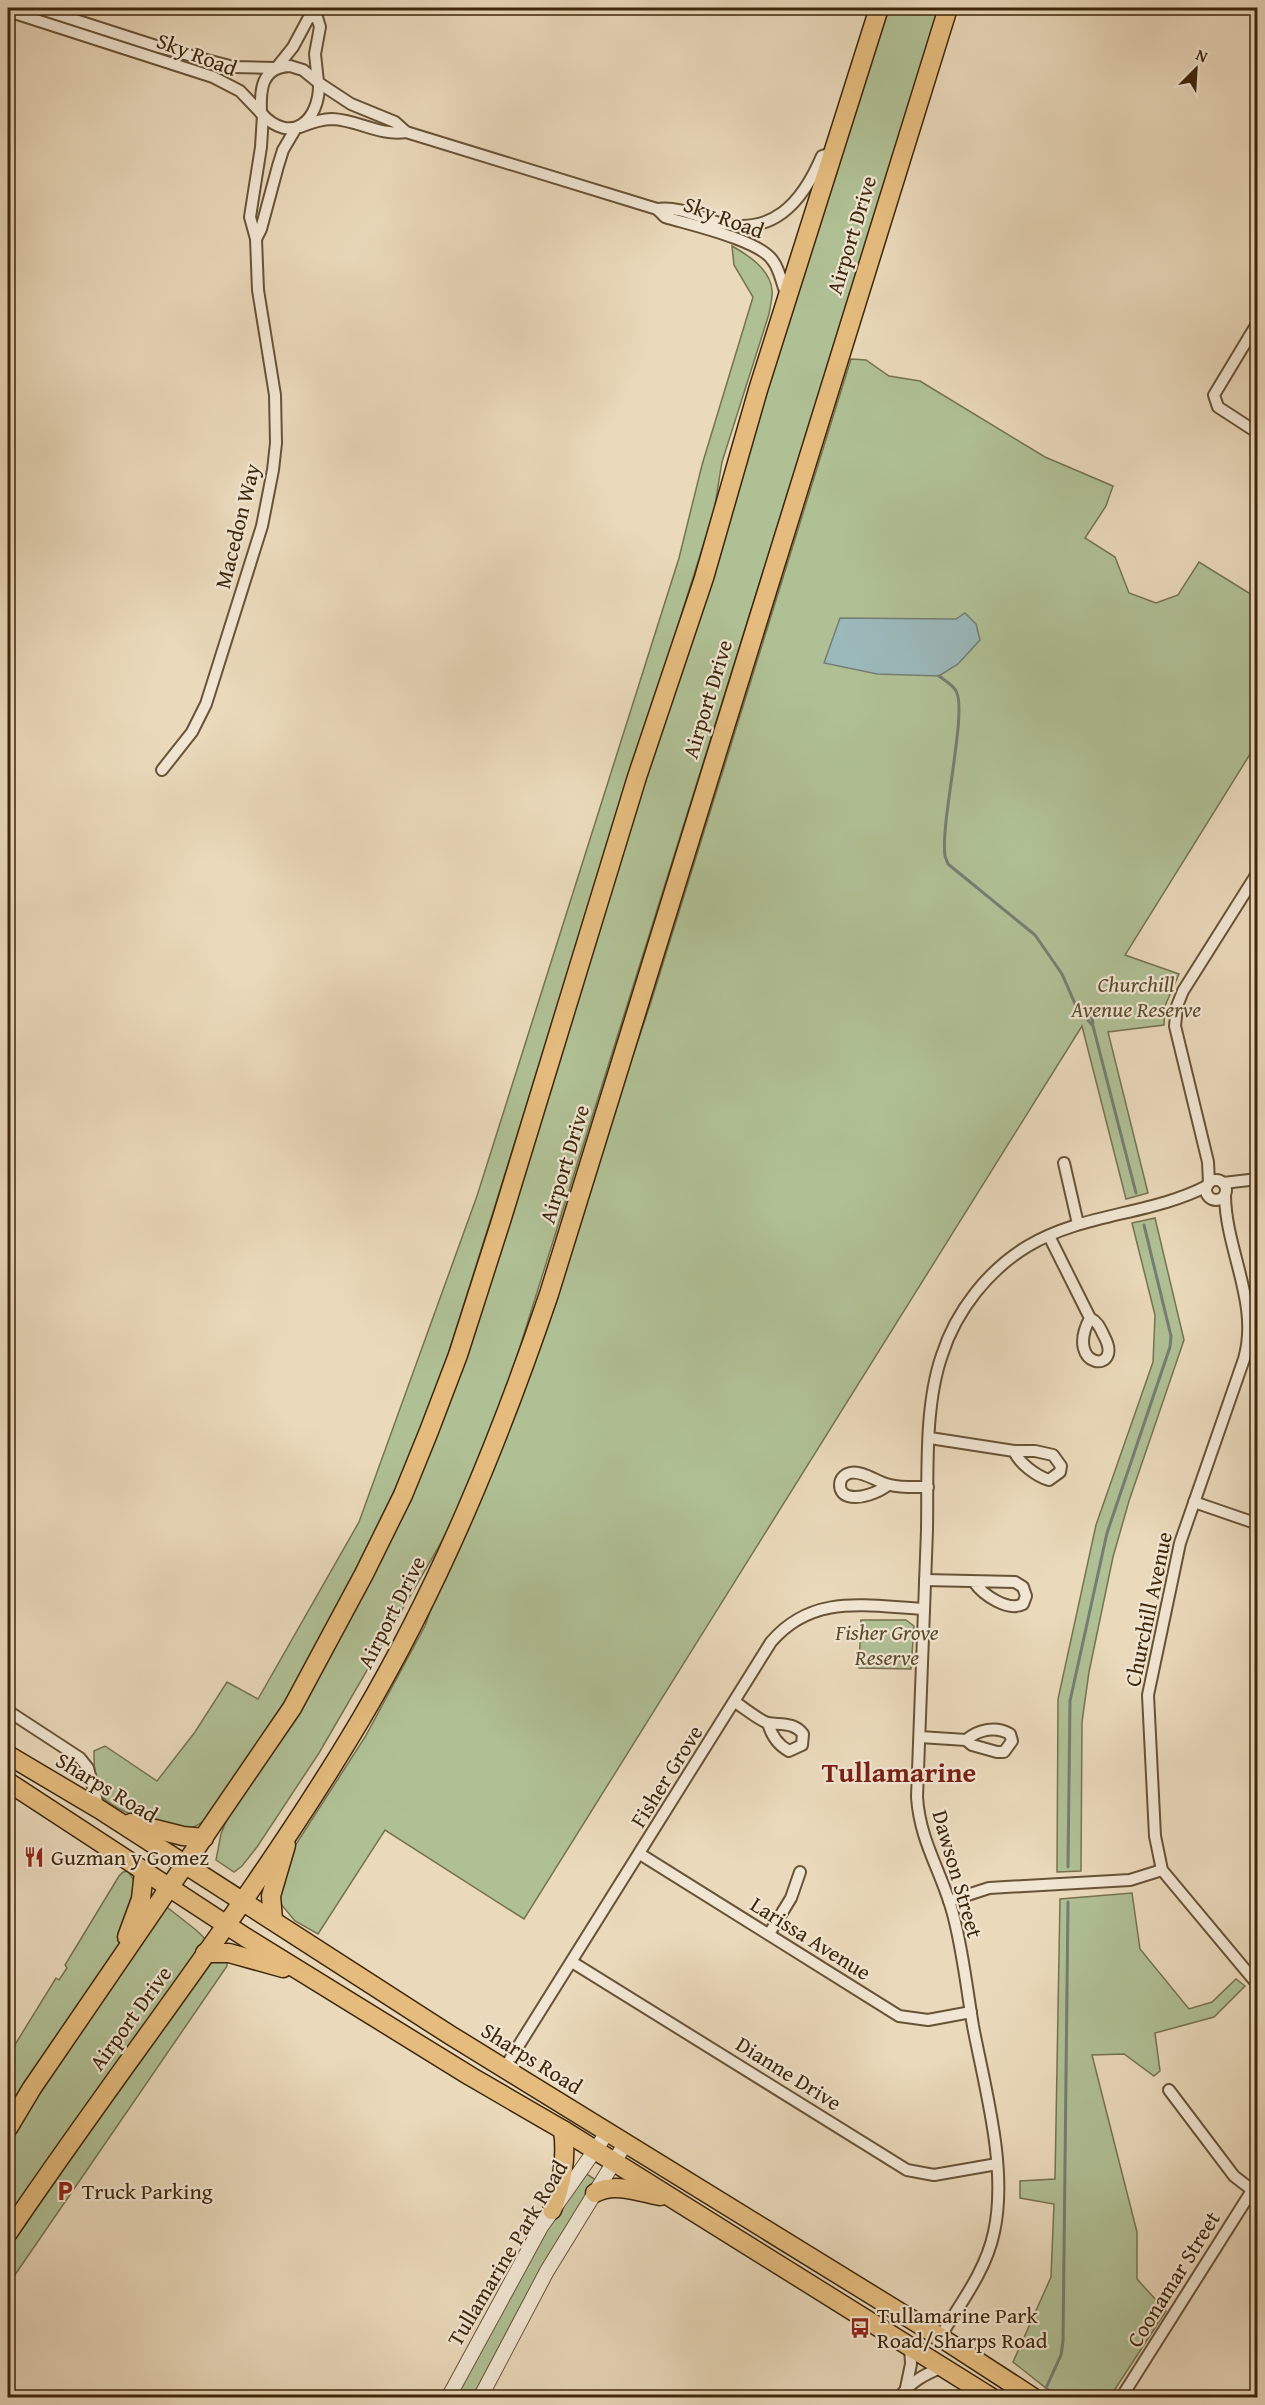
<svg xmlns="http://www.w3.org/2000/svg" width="1265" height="2405" font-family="'Gentium Book Plus',serif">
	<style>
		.green { fill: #b0c095; stroke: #76734f; stroke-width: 1.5 }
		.water { fill: #9bb8ba; stroke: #757e73; stroke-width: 1.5 }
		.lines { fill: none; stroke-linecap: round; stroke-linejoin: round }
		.stream { stroke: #757e73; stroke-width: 3 }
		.minor-casing { stroke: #685336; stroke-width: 14 }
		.tertiary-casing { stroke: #685336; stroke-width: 16 }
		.primary-casing { stroke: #3d2609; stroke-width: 21 }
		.minor { stroke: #f1e6d3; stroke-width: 10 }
		.tertiary { stroke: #f1e6d3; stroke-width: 14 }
		.primary { stroke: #e5bc7e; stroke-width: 18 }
		.labels { text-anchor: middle; stroke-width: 4.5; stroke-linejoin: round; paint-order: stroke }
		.street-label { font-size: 22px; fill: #3d2609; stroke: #f1e6d3 }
		.park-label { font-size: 22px; font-style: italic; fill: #5a4c2c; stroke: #f1e6d3 }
		.poi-label { font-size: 22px; fill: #3d2609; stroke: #f1e6d3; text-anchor: start }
		.district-label { font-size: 28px; font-weight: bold; fill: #7a1f14; stroke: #f1e6d3 }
	</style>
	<rect width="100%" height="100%" fill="#ead9bb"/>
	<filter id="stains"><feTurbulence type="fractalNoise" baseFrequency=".00333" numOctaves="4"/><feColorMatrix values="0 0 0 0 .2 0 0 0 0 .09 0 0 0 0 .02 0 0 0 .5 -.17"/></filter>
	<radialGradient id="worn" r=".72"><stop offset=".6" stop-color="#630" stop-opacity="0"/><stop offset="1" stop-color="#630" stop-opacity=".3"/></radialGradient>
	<g class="green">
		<path d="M 885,8 L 940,8 L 518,1353 L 487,1442 L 453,1522 L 319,1753 L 257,1847 L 242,1866 L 234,1872 L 216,1860 L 221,1834 L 229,1814 L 404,1503 Z"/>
		<path d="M 732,246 C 748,255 770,269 772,290 C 773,297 770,306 769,314 L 722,462 L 714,511 L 440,1380 C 410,1454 380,1529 343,1600 C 305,1674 258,1744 213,1813 C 205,1820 195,1829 185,1829 C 168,1829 113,1811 103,1797 C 94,1785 94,1765 94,1751 L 105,1746 L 157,1781 L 195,1732 L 227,1682 L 258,1699 L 359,1522 L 477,1196 L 679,558 L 702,465 L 753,297 L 734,265 Z"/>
		<path d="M 851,359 L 866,360 L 889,376 L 920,381 L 1045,457 L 1113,486 L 1106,506 L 1085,538 L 1115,557 L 1129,593 L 1156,603 L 1178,595 L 1199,562 L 1257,598 L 1257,743 L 1125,955 L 1179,974 L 1165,1006 L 1164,1025 L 1108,1032 L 1148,1193 L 1126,1199 L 1082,1026 L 524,1919 L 385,1830 L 318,1934 L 295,1921 L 280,1903 L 279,1883 L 291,1852 L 365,1737 L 425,1626 L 439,1586 L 504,1444 L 556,1302 L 603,1144 L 651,1002 Z"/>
		<path d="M 1155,1218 L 1184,1340 L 1129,1501 L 1113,1557 L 1089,1672 L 1082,1722 L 1081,1871 L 1057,1872 L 1058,1699 L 1096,1525 L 1153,1362 L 1155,1315 L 1132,1223 Z"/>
		<path d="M 861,1620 L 906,1620 L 914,1626 L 911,1669 L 859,1668 Z"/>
		<path d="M 128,1871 L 135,1882 L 196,1930 L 227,1960 L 227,1966 L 8,2285 L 8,2056 L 56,1978 L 59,1980 L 67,1968 L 65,1965 L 119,1876 L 123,1872 Z"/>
		<path d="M 1132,1893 L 1140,1949 L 1189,2009 L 1212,2002 L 1236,1979 L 1245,1986 L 1214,2017 L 1155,2033 L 1160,2071 L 1154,2076 L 1124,2054 L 1092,2055 L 1137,2232 L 1137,2279 L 1166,2311 L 1110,2397 L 1064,2397 L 1046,2388 L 1013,2362 L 1051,2277 L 1054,2204 L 1020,2198 L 1020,2181 L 1055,2179 L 1060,1899 Z"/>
		<path d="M 582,2171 L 596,2180 L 530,2291 L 473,2397 L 455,2398 L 532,2254 Z"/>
	</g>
	<path class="water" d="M 965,613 L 976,624 L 980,640 L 958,664 L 939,676 L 877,674 L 824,663 L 840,618 L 956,619 Z"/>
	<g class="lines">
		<g class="stream">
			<path d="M 939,676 C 944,680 953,685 956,691 C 968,711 940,822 945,856 L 948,864 L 1035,935 L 1062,974 L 1076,1006 L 1093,1026 L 1136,1193"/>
			<path d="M 1090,1010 L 1093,1023"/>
			<path d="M 1068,1867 L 1070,1701 L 1107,1533 L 1170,1347 L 1171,1336 L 1144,1225"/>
			<path d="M 1046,2388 L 1061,2355 L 1063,2341 L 1068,1902"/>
		</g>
		<g class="minor-casing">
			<g id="minor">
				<path d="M 38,8 L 159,47 L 218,63 L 234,67 L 275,68"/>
				<path d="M 318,8 L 316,14 L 320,27 L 315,54 L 318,82"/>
				<path d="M 8,11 L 213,77 L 240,91 L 261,113"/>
				<path d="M 290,66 L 303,70 L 319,83 C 320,121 291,146 261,113 C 260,90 261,67 290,66 Z"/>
				<path d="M 277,67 L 293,47 L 308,19 L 316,14"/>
				<path d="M 319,83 L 351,104 L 395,122 L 406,132"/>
				<path d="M 300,127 C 310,123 321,119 332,119 C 359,120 378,136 406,132 L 657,209 C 677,206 697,216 716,222 C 772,238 802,203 822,156 L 833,153"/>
				<path d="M 657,209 L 665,217 C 691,225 760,240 773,261 C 780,270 782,285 787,296"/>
				<path d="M 256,239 L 261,229 L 278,166 L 283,150 L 296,128"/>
				<path d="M 1258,322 L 1214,395 L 1218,407 L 1258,433"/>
				<path d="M 162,770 L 192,732 L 206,704 L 262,526 L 273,470 L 276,443 L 275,395 L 258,290 L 256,239 L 250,217 L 261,147 L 263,115"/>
				<path d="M 1064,1163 L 1078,1224"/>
				<circle cx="1216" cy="1190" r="10"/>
				<path d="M 1209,1183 L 1208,1162 L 1175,1026 L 1177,1006 L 1183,991 L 1258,872"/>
				<path d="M 1223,1183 L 1258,1179"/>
				<path d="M 1225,1196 C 1226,1251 1260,1304 1244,1359 L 1180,1543 L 1148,1695 L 1155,1836 L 1162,1870 L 1258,1985"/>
				<path d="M 1049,1236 L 1090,1318 C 1098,1322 1100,1328 1104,1336 C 1125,1375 1063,1369 1090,1318"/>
				<path d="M 930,1438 L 1014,1451 L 1035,1451 L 1053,1455 L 1061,1466 L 1060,1472 L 1049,1480 C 1036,1476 1019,1463 1014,1451"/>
				<path d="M 888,1485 C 879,1492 860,1500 848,1496 C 837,1493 837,1476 850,1473 C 863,1470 878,1483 890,1485 C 902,1488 916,1487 928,1487"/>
				<path d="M 1194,1502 L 1258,1524"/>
				<path d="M 925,1580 L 1015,1582 L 1023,1587 L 1026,1596 L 1023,1604 C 1008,1612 983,1595 974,1582"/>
				<path d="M 735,1702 C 743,1707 760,1721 768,1723 C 781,1725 794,1722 803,1734 L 802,1745 L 789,1751 C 778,1745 771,1734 768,1723"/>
				<path d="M 8,1711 L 80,1758 L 88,1768 L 99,1809"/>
				<path d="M 920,1737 L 966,1740 L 972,1745 L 997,1752 L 1004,1752 L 1012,1741 L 1010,1734 C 996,1726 979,1729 966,1740"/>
				<path d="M 640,1854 L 899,2016 L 928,2020 L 971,2012"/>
				<path d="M 949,1901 L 989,1888 L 1130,1880 L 1162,1870"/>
				<path d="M 769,1934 L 791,1898 L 800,1872"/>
				<path d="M 572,1962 L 907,2170 L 934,2175 L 997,2164"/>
				<path d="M 504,2069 L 771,1642 C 813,1593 866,1606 924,1609"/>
				<path d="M 1169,2090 L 1234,2176 L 1252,2190"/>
				<path d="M 940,2337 C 960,2304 986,2271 994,2232 C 1008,2169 985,2089 973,2026 C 967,1990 963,1953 954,1918 C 944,1875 920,1844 917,1797 C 921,1708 924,1619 927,1530 C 928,1476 924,1406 942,1355 C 956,1311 988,1270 1028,1246 C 1083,1213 1151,1215 1207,1186"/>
				<path d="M 906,2388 L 911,2364 L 910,2346"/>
				<path d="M 899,2398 C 910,2382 925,2374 943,2367"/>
				<path d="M 1121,2398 L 1258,2181"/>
			</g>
		</g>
		<g class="tertiary-casing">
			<g id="tertiary">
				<path d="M 448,2398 L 541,2227 L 607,2133"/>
				<path d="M 480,2398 L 547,2271 L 625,2144"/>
			</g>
		</g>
		<g class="primary-casing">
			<g id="primary">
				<path d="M 8,1755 L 99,1809 L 450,2035 L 940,2337 L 1034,2398"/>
				<path d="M 8,1782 L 245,1937 L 470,2076 L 563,2130 L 992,2398"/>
				<path d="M 131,1823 L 183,1836 L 204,1838"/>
				<path d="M 273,1919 L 271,1896 L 286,1845"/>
				<path d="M 127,1937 L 141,1899 L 144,1871"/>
				<path d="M 205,1953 L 229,1953 L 283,1968"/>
				<path d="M 8,2128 L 32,2088 L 292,1708 L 364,1574 L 403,1495 L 429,1431 L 458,1355 L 501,1221 L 637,777 L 704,578 L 758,390 L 879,8"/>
				<path d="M 595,2193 C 614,2182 640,2192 660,2196"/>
				<path d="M 552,2210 C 562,2182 567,2159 563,2130"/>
				<path d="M 8,2233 C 124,2061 255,1898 361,1719 C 440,1585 499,1441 549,1294 L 948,8"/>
			</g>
		</g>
		<use href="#minor" class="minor"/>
		<use href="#tertiary" class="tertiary"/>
		<use href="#primary" class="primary"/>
	</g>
	<defs>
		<g id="restaurant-bare" transform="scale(1.62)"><path d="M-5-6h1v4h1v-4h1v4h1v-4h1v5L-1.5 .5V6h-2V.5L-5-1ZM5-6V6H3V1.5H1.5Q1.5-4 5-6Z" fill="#8f2418" stroke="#f1e6d3" stroke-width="2.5" paint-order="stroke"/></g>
		<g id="parking-bare" transform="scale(1.62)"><path d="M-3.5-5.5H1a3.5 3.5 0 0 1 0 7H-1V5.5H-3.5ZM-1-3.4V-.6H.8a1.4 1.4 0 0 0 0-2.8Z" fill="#8f2418" stroke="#f1e6d3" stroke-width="2.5" paint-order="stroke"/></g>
		<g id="bus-bare" transform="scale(1.62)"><path d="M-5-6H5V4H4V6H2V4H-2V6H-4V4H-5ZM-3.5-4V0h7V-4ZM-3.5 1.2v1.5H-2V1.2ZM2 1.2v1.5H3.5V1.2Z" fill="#8f2418" stroke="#f1e6d3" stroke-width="2.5" paint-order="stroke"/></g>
	</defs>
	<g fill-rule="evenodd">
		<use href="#restaurant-bare" x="34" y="1857"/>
		<use href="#parking-bare" x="65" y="2191"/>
		<use href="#bus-bare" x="860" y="2328"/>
	</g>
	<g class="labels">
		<g class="street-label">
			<text transform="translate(197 54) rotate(21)" y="8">Sky Road</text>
			<text transform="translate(724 217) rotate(20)" y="8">Sky Road</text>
			<text transform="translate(851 235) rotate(-73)" y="8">Airport Drive</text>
			<text transform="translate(237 526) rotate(-76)" y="8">Macedon Way</text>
			<text transform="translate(707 699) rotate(-73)" y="8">Airport Drive</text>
			<text transform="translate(564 1164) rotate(-73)" y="8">Airport Drive</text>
			<text transform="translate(1148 1609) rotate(-78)" y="8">Churchill Avenue</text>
			<text transform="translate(391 1612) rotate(-63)" y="8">Airport Drive</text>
			<text transform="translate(666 1776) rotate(-58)" y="8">Fisher Grove</text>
			<text transform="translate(107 1787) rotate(31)" y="8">Sharps Road</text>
			<text transform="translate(958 1874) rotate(74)" y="8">Dawson Street</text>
			<text transform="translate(811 1938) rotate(32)" y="8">Larissa Avenue</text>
			<text transform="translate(130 2018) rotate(-54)" y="8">Airport Drive</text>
			<text transform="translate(532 2058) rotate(32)" y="8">Sharps Road</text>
			<text transform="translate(789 2073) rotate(32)" y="8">Dianne Drive</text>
			<text transform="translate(507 2253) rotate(-59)" y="8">Tullamarine Park Road</text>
			<text transform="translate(1173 2279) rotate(-58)" y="8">Coonamar Street</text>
		</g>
		<g class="park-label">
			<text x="1136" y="992">Churchill<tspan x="1136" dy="25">Avenue Reserve</tspan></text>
			<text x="887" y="1640">Fisher Grove<tspan x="887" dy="25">Reserve</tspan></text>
		</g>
		<g class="poi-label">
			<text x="51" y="1865">Guzman y Gomez</text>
			<text x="82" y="2199">Truck Parking</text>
			<text x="877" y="2323">Tullamarine Park<tspan x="877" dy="25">Road/Sharps Road</tspan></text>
		</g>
		<g class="district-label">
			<text x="899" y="1782">Tullamarine</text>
		</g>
	</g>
	<rect width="1265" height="2405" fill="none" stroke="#ead9bb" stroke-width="30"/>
	<rect x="9" y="9" width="1247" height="2387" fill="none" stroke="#3d2609" stroke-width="3"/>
	<rect x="15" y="15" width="1235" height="2375" fill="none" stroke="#3d2609" stroke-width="1.5"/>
	<g transform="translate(1196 69) rotate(24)" stroke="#f1e6d3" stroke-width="4.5" paint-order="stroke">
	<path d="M0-4.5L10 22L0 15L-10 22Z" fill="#3d2609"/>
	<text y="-9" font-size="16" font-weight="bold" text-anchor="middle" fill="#3d2609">N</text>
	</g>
	<rect width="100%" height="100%" filter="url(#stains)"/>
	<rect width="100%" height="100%" fill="url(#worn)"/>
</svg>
